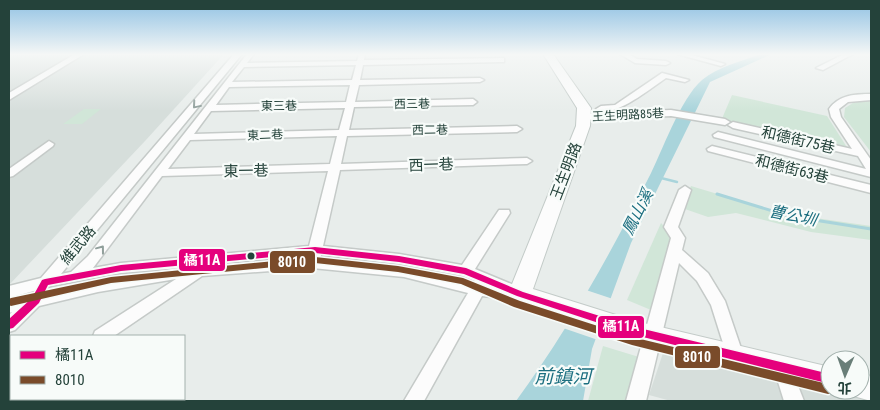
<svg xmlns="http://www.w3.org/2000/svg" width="880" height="410" font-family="'Roboto Condensed','Noto Sans TC',sans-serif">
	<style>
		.built { fill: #d6dedb }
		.green { fill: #d1e6d8 }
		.water { fill: #a9d4db }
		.pier { fill: #e8edeb }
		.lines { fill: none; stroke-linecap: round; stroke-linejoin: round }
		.stream-far1 { stroke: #a9d4db; stroke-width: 2.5 }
		.stream { stroke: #a9d4db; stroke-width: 3 }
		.minor-casing { stroke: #c5cac8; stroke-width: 3 }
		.secondary-casing { stroke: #c3cbc8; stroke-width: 2 }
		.minor { fill: #fcfcfc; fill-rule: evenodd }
		.secondary { fill: #fcfcfc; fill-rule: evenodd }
		.bus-1-casing { stroke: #f7fbf9; stroke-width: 3 }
		.bus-2-casing { stroke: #f7fbf9; stroke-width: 3 }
		.bus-1 { fill: #e5007d; fill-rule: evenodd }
		.bus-2 { fill: #7a4b2a; fill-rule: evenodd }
		.oneway { stroke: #909f9b }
		.bus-dot { fill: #24423a; stroke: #f7fbf9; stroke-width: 2 }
		.labels { text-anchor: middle; stroke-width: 4.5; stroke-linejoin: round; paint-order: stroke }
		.far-street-label { font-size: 12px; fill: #24423a; stroke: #f7fbf9 }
		.street-label { font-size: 15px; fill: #24423a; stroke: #f7fbf9 }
		.water-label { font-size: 16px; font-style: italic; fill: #1c6f80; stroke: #f7fbf9 }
		.near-water-label { font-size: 19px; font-style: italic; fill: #1c6f80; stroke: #f7fbf9 }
		.line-badge { stroke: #f7fbf9; stroke-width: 2 }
		.badge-label { font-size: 14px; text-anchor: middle; font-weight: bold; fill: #fff }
	</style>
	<rect width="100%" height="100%" fill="#e8edeb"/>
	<g class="built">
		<path d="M 9,54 L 224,54 L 145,141 L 9,285 Z"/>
		<path d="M 664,350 L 871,399 L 871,401 L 671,401 L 649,395 Z"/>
	</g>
	<g class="green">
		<path d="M 732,95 L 827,116 L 850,152 L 721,121 Z"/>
		<path d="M 871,99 L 871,152 L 844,117 L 845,108 L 853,103 Z"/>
		<path d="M 84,109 L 101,109 L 82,124 L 63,124 Z"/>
		<path d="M 691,186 L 781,213 L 871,226 L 871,240 L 811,232 L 736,213 L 708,217 L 682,208 Z"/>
		<path d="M 661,223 L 674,237 L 651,310 L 627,300 Z"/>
		<path d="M 603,346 L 639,357 L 631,401 L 588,401 Z"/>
	</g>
	<path class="water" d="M 761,54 L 772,54 L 710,82 L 631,243 L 592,349 L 583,401 L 516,401 C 567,331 609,257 648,179 C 662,152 680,99 702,80 C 717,67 742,61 761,54 Z"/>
	<path class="pier" d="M 586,290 L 613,299 L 598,340 L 563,328 Z"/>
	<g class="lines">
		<path class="stream-far1" d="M 661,178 L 677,182"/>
		<path class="stream" d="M 717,194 L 789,216 L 871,229"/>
		<g class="minor-casing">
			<g id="minor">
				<path d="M 75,54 L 84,54 L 9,100 L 9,93 Z"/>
				<path d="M 234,54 L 242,54 L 61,274 L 71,272 L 88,256 L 247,54 L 254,54 L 247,63 L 357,61 L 359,54 L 365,54 L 364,60 L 504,58 L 504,62 L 501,62 L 363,65 L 360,80 L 480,78 L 484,80 L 480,82 L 359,85 L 355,102 L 473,99 L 477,102 L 473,105 L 354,107 L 349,130 L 517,126 L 522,129 L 517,132 L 347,136 L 341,164 L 527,158 L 532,161 L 527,164 L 340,170 L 323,246 L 399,254 L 462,265 L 499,210 L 509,210 L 510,213 L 475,269 L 526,290 L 528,294 L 526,298 L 520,300 L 482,296 L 424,401 L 404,401 L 468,293 L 404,277 L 312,268 L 202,276 L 114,336 L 93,336 L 95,331 L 176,279 L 98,292 L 39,306 L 15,330 L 9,332 L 9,315 L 12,312 L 9,313 L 9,301 L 98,280 L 179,268 L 121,273 L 51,286 L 9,298 L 9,286 L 41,278 ZM 356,65 L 352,80 L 232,82 L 244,67 ZM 350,85 L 346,102 L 216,105 L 229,87 ZM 345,108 L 339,130 L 194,134 L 211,111 ZM 337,136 L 330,164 L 168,169 L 190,140 ZM 328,171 L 309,246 L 121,263 L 93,268 L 162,176 ZM 306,255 L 306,258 L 196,266 ZM 321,255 L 399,264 L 463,276 L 475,281 L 474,283 L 404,267 L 320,259 Z"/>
				<path d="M 620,54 L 628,54 L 637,59 L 666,61 L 670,63 L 666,65 L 635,63 Z"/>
				<path d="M 677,54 L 688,54 L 725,64 L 721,66 Z"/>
				<path d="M 844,54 L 853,54 L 823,70 L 816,68 Z"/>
				<path d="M 662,73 L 689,80 L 685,82 L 666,78 C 652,87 612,121 596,109 L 601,106 L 615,105 Z"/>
				<path d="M 871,94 L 871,100 L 848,102 L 839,109 L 841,117 L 871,160 L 871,177 L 714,137 L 713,135 L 718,132 L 866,169 L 858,156 L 733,128 L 728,125 L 733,122 L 852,149 L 831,117 L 829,109 C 839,95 855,94 871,94 Z"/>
				<path d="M 671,110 L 725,119 L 730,122 L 725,125 L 671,116 L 584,120 L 579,117 L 584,114 Z"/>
				<path d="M 49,141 L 54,144 L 53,146 L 13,176 L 9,177 L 9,169 Z"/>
				<path d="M 712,146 L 871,185 L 871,193 L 708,151 L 707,149 Z"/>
				<path d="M 685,186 L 691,190 L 678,227 L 685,238 L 682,250 L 708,273 L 725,301 L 744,357 L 741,362 L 735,365 L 729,362 L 711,305 L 697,281 L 679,263 L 646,401 L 626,401 L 671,238 L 664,227 L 679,190 Z"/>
				<path d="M 783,361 L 789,363 L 804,401 L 784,401 L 774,369 L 777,363 Z"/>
				<rect x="9" y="377" width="2" height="17"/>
			</g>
		</g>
		<g class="secondary-casing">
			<g id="secondary">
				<path d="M 543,54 L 553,54 L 591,108 L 590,126 L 533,289 L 635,321 L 830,367 L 830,390 L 834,390 L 830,391 L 635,341 L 512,300 L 508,294 L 576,126 L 577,108 Z"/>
				<path d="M 860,373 L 871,376 L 871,401 L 850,395 L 848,390 L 860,390 Z"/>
			</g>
		</g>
		<use href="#minor" class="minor"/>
		<use href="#secondary" class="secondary"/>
		<g class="bus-1-casing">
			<path id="bus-1" d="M 315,247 L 399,256 L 466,268 L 523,292 L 635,327 L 830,374 L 830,384 L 635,335 L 517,296 L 464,274 L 399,262 L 315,253 L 121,271 L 48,285 L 39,303 L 13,328 L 9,329 L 9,319 L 32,298 L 42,280 L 45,279 L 121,265 Z"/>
		</g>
		<g class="bus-2-casing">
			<path id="bus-2" d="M 315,257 L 398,266 L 463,278 L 520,301 L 632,337 L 828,384 L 830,385 L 830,390 L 833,390 L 832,393 L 828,394 L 632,345 L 514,307 L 461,284 L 398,272 L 315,263 L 111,283 L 11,306 L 9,305 L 9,299 L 11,298 L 111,277 Z"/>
		</g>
		<use href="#bus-1" class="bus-1"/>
		<use href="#bus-2" class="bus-2"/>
	</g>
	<defs><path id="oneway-chevron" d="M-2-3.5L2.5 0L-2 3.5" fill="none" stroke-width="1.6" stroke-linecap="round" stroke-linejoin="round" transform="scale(1.25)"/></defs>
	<g class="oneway">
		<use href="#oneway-chevron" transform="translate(196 105) rotate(130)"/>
		<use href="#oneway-chevron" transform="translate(101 249) rotate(-53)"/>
	</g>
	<linearGradient id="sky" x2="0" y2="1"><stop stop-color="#8fc1e3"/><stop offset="0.49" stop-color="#f5f7f6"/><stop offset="1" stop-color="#f5f7f6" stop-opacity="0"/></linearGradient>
	<rect width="880" height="111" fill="url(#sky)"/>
	<circle class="bus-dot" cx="251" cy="256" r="4.5"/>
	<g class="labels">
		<g class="far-street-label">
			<text transform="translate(412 104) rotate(-1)" y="4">西三巷</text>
			<text transform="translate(279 106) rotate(-1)" y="4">東三巷</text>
			<text transform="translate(628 115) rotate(-3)" y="4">王生明路85巷</text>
			<text transform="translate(430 130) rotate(-1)" y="4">西二巷</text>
			<text transform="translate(265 135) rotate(-2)" y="4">東二巷</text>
		</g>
		<g class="street-label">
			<text transform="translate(798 140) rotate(13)" y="5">和德街75巷</text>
			<text transform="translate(431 165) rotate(-2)" y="5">西一巷</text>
			<text transform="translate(792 169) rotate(14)" y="5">和德街63巷</text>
			<text transform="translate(246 171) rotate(-1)" y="5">東一巷</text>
			<text transform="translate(566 171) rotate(-69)" y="5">王生明路</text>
			<text transform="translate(78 245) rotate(-50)" y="5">維武路</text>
		</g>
		<g class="water-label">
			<text transform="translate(637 212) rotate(-63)" y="6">鳳山溪</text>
			<text transform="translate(793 215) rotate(12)" y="6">曹公圳</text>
		</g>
		<g class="near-water-label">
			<text x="563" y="383">前鎮河</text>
		</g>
	</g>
	<g class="line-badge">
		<rect x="178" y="248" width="48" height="24" rx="5" fill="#e5007d"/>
		<rect x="269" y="250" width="47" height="24" rx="5" fill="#7a4b2a"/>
		<rect x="597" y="315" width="48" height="24" rx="5" fill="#e5007d"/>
		<rect x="674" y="345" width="47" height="24" rx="5" fill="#7a4b2a"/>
	</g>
	<g class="badge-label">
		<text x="202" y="265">橘11A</text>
		<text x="292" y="267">8010</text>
		<text x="621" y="331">橘11A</text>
		<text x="697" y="362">8010</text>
	</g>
	<rect width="880" height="410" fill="none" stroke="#24423a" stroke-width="20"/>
	<rect x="10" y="335" width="175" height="65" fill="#f7fbf9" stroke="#a3b1ad"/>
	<rect x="20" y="351" width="25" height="8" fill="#e5007d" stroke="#a3b1ad"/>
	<text x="55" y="360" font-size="15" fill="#24423a">橘11A</text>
	<rect x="20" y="376" width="25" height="8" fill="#7a4b2a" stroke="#a3b1ad"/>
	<text x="55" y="385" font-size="15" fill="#24423a">8010</text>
	<g transform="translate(845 375) rotate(182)"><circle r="24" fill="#f7fbf9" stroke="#a3b1ad"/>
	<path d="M0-4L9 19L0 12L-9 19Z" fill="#697e78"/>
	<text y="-8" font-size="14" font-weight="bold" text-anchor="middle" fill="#24423a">北</text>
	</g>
</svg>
